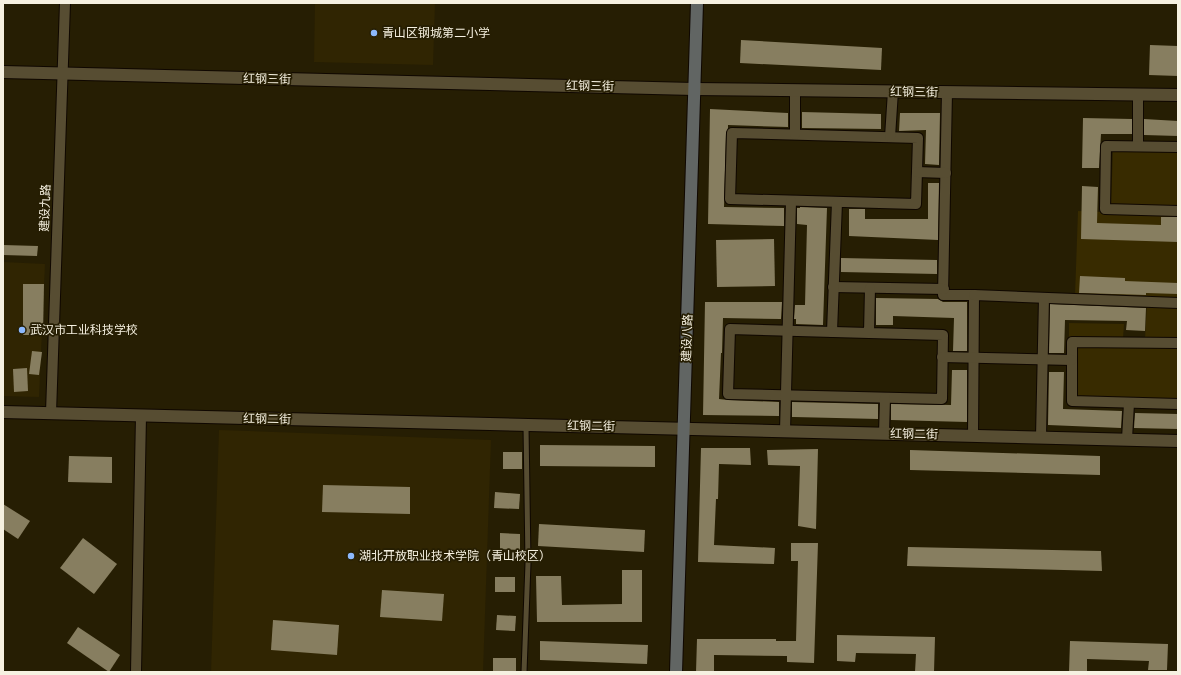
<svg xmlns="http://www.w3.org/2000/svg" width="1181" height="675" font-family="Rubik,'Noto Sans SC',sans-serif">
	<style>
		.built { fill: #302502 }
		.green { fill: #382b00 }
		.building { fill: #877e60 }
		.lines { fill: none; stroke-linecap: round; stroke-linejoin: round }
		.service-casing { stroke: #0f0700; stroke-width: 7 }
		.minor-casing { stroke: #0f0700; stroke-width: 12 }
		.tertiary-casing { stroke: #0f0700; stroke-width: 14 }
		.secondary-casing { stroke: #0f0700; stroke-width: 14 }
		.service { stroke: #574d32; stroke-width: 5 }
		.minor { stroke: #574d32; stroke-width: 10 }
		.tertiary { stroke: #574d32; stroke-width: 12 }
		.secondary { stroke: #616563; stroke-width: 12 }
		.poi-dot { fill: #8db9fc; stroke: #261e03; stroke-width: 1.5 }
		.labels { text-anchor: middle; stroke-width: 3.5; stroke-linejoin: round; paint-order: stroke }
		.poi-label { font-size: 12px; fill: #f6f1e1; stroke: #261e03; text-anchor: start }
		.street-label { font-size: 12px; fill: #f6f1e1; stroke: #261e03 }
	</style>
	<rect width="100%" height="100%" fill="#261e03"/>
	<g class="built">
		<path d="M 315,3 L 435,3 L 433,65 L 314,62 Z"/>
		<path d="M 3,262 L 45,264 L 39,397 L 3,396 Z"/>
		<path d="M 219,430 L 491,440 L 483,672 L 211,672 Z"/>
	</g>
	<g class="green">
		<path d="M 1113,150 L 1178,152 L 1178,206 L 1111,204 Z"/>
		<path d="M 1078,211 L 1178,215 L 1178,299 L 1075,296 Z"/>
		<path d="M 1147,304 L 1178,306 L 1178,340 L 1145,338 Z"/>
		<path d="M 1069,323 L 1124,324 L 1123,339 L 1069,338 Z"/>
		<path d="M 1076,345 L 1178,347 L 1178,401 L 1075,398 Z"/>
	</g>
	<g class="building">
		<path d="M 741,40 L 882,48 L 881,70 L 740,63 Z"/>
		<path d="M 1150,45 L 1178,46 L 1178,76 L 1149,75 Z"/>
		<path d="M 710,109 L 788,113 L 788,127 L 728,125 L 728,128 L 726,133 L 724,207 L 784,208 L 784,226 L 708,224 Z"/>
		<path d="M 802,112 L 881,114 L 881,129 L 802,128 Z"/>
		<path d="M 900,113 L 940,113 L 939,165 L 925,164 L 926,130 L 899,131 Z"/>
		<path d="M 1083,118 L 1132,119 L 1132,134 L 1101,134 L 1099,168 L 1082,168 Z"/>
		<path d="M 1144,119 L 1178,121 L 1178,136 L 1144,135 Z"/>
		<path d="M 928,183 L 939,183 L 938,240 L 849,236 L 849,209 L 865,209 L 865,219 L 928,219 Z"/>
		<path d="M 1082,186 L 1098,187 L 1097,223 L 1161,225 L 1161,217 L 1178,217 L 1178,242 L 1081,239 Z"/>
		<path d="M 800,207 L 827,208 L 823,325 L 796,324 L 796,319 L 794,319 L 795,305 L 805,305 L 807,225 L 797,224 L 797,208 L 800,208 Z"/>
		<path d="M 774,239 L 775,286 L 717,287 L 716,240 Z"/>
		<path d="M 3,245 L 38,246 L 37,256 L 3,255 Z"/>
		<path d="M 841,258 L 937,260 L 937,274 L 841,272 Z"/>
		<path d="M 1080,276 L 1125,278 L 1125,281 L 1178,283 L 1178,294 L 1146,293 L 1146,295 L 1079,293 Z"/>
		<path d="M 23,284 L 44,284 L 43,335 L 23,335 Z"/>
		<path d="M 876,298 L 938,299 L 943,302 L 967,302 L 967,351 L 953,351 L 954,318 L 893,316 L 893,325 L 876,325 Z"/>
		<path d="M 705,302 L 782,302 L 781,319 L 723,318 L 722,353 L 721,353 L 719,399 L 728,400 L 779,402 L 779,416 L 703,415 Z"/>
		<path d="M 1050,304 L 1146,308 L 1145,331 L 1126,330 L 1127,321 L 1065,320 L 1064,353 L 1049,353 Z"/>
		<path d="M 32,351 L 42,352 L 39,375 L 29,374 Z"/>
		<path d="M 27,368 L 28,391 L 14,392 L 13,369 Z"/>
		<path d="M 952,370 L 967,370 L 967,422 L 891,420 L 891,404 L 951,405 Z"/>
		<path d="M 1049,372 L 1064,372 L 1063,409 L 1122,411 L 1121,428 L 1048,425 Z"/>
		<path d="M 792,402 L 878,404 L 878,419 L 794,417 L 792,417 Z"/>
		<path d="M 1135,413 L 1178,414 L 1178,429 L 1134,428 Z"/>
		<path d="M 540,445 L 655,446 L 655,467 L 540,466 Z"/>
		<path d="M 701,448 L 750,448 L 751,465 L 719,464 L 718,499 L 716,499 L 714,545 L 775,548 L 774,564 L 698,562 Z"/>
		<path d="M 818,449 L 816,529 L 798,526 L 800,466 L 768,465 L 767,450 Z"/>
		<path d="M 910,450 L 1100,456 L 1100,475 L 910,470 Z"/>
		<rect x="503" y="452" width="19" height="17"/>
		<path d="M 69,456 L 112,457 L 112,483 L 68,482 Z"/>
		<path d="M 323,485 L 410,487 L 410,514 L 322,512 Z"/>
		<path d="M 495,492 L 520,494 L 519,509 L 494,508 Z"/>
		<path d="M 3,504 L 30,521 L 18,539 L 3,529 Z"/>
		<path d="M 539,524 L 645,530 L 644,552 L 538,546 Z"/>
		<path d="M 500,533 L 520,534 L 520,550 L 500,549 Z"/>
		<path d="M 83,538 L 117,564 L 94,594 L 60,568 Z"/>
		<path d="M 791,543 L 818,543 L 814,663 L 787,662 L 787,656 L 714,655 L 714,672 L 696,672 L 697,639 L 776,639 L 776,641 L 796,641 L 798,561 L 791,561 Z"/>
		<path d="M 908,547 L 1101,551 L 1102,571 L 907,566 Z"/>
		<path d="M 622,570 L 642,570 L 642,622 L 537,622 L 536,576 L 561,576 L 562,605 L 622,604 Z"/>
		<rect x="495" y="577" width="20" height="15"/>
		<path d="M 382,590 L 444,594 L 442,621 L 380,617 Z"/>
		<path d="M 497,615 L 516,616 L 515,631 L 496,630 Z"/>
		<path d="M 273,620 L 339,625 L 337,655 L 271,650 Z"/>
		<path d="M 78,627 L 120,655 L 109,672 L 67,643 Z"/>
		<path d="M 837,635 L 935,637 L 934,672 L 915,672 L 916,654 L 856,653 L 855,662 L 837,661 Z"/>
		<path d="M 540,641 L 648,645 L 647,664 L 540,660 Z"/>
		<path d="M 1070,641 L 1168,644 L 1167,670 L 1148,670 L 1149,661 L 1087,659 L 1087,672 L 1069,672 Z"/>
		<rect x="493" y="658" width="23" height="14"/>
	</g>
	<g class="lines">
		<g class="service-casing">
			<path id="service" d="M 524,672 L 528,563 L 526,426"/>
		</g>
		<g class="minor-casing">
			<g id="minor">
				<path d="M 947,92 L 943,295 L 974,295 L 973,436"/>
				<path d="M 732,133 L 918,138 L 916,204 L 730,199 Z"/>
				<path d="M 795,134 L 795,90"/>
				<path d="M 890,137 L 893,91"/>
				<path d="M 1138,146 L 1138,95"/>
				<path d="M 1178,147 L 1106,146 L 1105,209 L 1178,211"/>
				<path d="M 917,172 L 946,173"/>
				<path d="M 833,287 L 944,289"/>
				<path d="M 974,295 L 1178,303"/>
				<path d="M 832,332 L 837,202"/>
				<path d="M 869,333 L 730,329 L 728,394 L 942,399 L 943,335 L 869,333 L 870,288"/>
				<path d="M 1178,343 L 1072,342 L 1072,401 L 1178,404"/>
				<path d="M 942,357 L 1072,360"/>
				<path d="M 51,413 L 65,3"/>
				<path d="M 785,431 L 791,201"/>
				<path d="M 884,434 L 885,398"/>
				<path d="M 1041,437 L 1044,298"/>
				<path d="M 1127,439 L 1129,403"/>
				<path d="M 136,672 L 141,416"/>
			</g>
		</g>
		<g class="tertiary-casing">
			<g id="tertiary">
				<path d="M 3,72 L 694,89 L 1178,95"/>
				<path d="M 3,412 L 1178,441"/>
			</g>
		</g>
		<g class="secondary-casing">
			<path id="secondary" d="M 676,672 L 697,3"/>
		</g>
		<use href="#service" class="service"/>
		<use href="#minor" class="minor"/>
		<use href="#tertiary" class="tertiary"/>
		<use href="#secondary" class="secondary"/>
	</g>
	<g class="poi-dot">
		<circle cx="374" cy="33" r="4"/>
		<circle cx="22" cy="330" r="4"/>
		<circle cx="351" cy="556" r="4"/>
	</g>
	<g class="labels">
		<g class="poi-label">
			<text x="382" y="37">青山区钢城第二小学</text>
			<text x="30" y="334">武汉市工业科技学校</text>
			<text x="359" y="560">湖北开放职业技术学院（青山校区）</text>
		</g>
		<g class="street-label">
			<text transform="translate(267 79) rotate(1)" y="4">红钢三街</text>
			<text transform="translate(590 86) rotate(1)" y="4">红钢三街</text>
			<text transform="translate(914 92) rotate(1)" y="4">红钢三街</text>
			<text transform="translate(45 208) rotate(-88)" y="4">建设九路</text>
			<text transform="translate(687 338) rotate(-88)" y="4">建设八路</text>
			<text transform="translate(267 419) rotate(1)" y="4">红钢二街</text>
			<text transform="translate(591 426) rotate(1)" y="4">红钢二街</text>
			<text transform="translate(914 434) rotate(1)" y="4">红钢二街</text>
		</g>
	</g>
	<rect width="1181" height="675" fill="none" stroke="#f6f1e1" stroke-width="8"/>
</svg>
